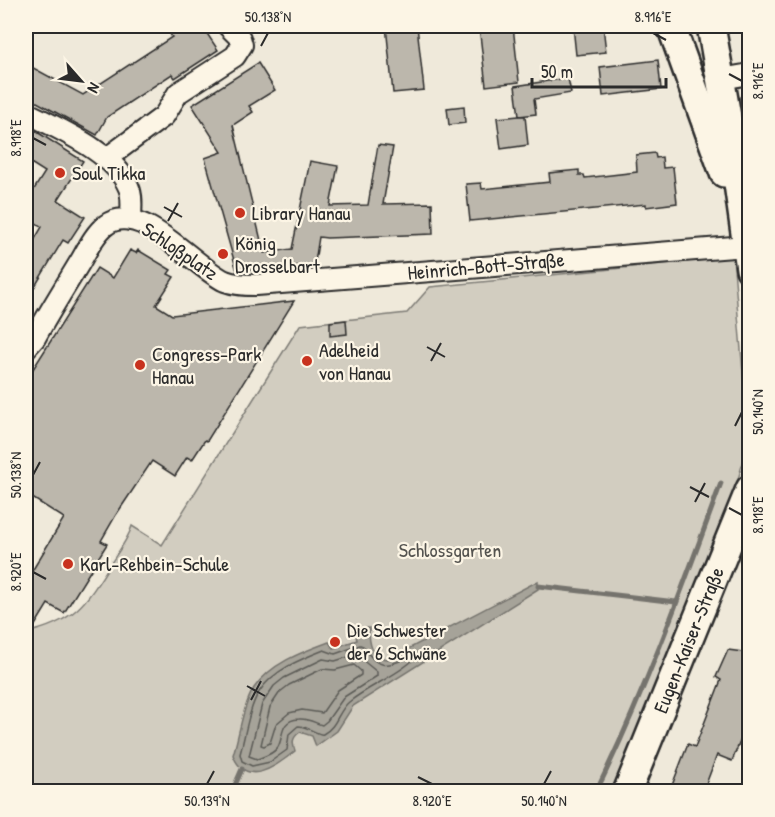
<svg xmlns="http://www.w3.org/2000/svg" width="775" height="817" font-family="'Patrick Hand',sans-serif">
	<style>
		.green { fill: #d2cdc0; stroke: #7e7c76; stroke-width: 1.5 }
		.water { fill: #a6a399; stroke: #75736d; stroke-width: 1.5 }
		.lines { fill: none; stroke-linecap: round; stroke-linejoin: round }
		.shore { stroke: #5c5b57; stroke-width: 1.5 }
		.stream { stroke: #75736d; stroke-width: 5 }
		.building { fill: #bcb7ac; stroke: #2b2b2b; stroke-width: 1.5 }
		.minor-casing { stroke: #2b2b2b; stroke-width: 24 }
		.secondary-casing { stroke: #2b2b2b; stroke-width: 32 }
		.minor { stroke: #fcf5e5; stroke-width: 20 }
		.secondary { stroke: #fcf5e5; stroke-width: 27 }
		.ticks { fill: none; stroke: #2b2b2b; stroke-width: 2 }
		.poi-dot { fill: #c8321e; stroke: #fcf5e5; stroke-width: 2 }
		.labels { text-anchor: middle; stroke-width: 4.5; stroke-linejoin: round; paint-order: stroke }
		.poi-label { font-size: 20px; fill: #2b2b2b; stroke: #fcf5e5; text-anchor: start }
		.street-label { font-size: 20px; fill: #2b2b2b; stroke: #fcf5e5 }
		.park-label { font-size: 20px; fill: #555450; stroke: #fcf5e5 }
		.neatline { fill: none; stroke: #2b2b2b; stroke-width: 2 }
		.ticks-label { font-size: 15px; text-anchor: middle; fill: #2b2b2b }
	</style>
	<rect width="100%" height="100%" fill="#efe9da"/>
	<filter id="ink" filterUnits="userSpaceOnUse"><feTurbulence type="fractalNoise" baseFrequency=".0167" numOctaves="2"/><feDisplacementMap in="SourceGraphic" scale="12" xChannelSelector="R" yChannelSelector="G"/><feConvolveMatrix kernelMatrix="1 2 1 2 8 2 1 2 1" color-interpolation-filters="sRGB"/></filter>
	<g filter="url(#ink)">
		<path class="green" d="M 733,257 L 746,408 L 746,452 L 734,493 L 613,791 L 26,791 L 26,633 C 75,622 86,603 111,563 C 119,551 128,539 132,526 L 162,545 L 300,325 L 407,313 L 430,287 Z"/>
		<path class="water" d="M 538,581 L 538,589 L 353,706 L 337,731 L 316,746 L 312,736 L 300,732 C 292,738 292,742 295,751 C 277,766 246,789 233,755 C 239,736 243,705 254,688 C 271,663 302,652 329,642 L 333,648 L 357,640 L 354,628 L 369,628 C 369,643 371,659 389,659 Z"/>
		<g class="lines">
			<g class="shore">
				<path d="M 360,645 L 363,646 C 377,669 386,668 409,657 L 412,661 C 394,677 369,686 349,702 C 338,711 337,727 323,734 C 319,736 308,726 298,726 L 289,734 L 287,750 L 270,762 L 252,766 L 242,761 L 240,754 C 245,736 249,708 259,692 C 273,670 301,659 324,650 L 335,654 Z"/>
				<path d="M 358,654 L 366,663 L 377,672 L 377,676 L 344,697 L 327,721 L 322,725 C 315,723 308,718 299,719 C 279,720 284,737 278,747 C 274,754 263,757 257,759 L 249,756 L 262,704 L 274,686 L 284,678 L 323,659 L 335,661 Z"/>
				<path d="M 354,665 L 361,671 L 361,675 L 338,690 L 322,713 L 302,710 L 289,713 L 276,724 L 270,743 L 264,746 L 261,745 L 270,707 L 280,692 L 289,685 L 322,669 L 335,670 Z"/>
			</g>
			<g class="stream">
				<path d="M 538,586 L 676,602"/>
				<path d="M 232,792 L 242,769"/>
				<path d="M 596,792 C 645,692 683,587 721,483"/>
			</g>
		</g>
		<g class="building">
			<path d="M 165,26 L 202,26 L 218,50 L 175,78 L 172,74 L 107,117 L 97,135 L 26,96 L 26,64 L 83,95 L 172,37 Z"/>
			<path d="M 386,26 L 417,26 L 424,90 L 393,93 Z"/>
			<path d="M 479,26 L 513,26 L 519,82 L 486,86 Z"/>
			<path d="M 573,26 L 603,26 L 606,52 L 576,55 Z"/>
			<path d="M 658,60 L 661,89 L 603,96 L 600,67 Z"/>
			<path d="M 258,63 L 275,90 L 249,106 L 253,112 L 233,125 L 264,253 L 292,249 L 310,161 L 338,166 L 330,206 L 368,205 L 378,145 L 393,147 L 383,204 L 432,203 L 433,234 L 327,238 L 319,237 L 314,268 L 297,266 L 237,271 L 205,158 L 222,152 L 192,105 Z"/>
			<path d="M 568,78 L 571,93 L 534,99 L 536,114 L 519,116 L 515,86 Z"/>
			<path d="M 464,106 L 465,123 L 449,125 L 447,108 Z"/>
			<path d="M 519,116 L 525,116 L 528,145 L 501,149 L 497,118 Z"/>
			<path d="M 26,125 L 83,161 L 58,200 L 85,217 L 68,243 L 63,240 L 26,301 L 26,254 L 42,227 L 26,216 L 26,202 L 45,172 L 26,160 Z"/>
			<path d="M 655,153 L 656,158 L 662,157 L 663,168 L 673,167 L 677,203 L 646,207 L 646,204 L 470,221 L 466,184 L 481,183 L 482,189 L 550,182 L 549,173 L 579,170 L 579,175 L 584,175 L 585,178 L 637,172 L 636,155 Z"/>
			<path d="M 130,250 L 136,253 L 138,250 L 171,270 L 168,274 L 174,277 L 156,305 L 172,315 L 294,301 L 207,441 L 205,440 L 192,460 L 187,457 L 175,476 L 152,461 L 116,515 L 101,541 L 107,544 L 64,613 L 48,604 L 26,640 L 26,581 L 64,518 L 26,494 L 26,380 L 97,268 L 113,278 Z"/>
			<path d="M 346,320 L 347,334 L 330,336 L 330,322 Z"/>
			<path d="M 728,650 L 750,653 L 750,717 L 732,761 L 717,755 L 703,792 L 681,792 L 671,788 L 688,744 L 695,747 L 721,680 L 716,677 Z"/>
		</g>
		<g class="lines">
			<g class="minor-casing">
				<g id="minor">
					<path d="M 721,79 L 750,74"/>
					<path d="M 26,112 C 58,129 115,152 129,188 C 133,197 131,210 131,220"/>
					<path d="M 107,158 L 164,116 L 178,93 L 235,56 L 242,45 L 240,38 L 228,26"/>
					<path d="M 26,348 L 35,338 C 49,312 65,287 80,262 C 87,250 95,233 106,225 C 140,199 195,268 225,281 C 235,285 246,285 256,285 L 746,246"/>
				</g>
			</g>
			<g class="secondary-casing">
				<g id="secondary">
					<path d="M 671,26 L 724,173"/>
					<path d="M 711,26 L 735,162 L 750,269"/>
					<path id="s1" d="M 627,792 L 750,489"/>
				</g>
			</g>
			<use href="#minor" class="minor"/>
			<use href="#secondary" class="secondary"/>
		</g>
	</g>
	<path class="ticks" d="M 653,33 L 666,40M 261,46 L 268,33M 729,74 L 742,81M 33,138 L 46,145M 164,207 L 182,217M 168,221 L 178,203M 427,347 L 445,357M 431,361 L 441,343M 735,426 L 742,412M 33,475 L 40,462M 690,487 L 709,497M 695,502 L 705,483M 729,508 L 742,515M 33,572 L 46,579M 247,686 L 265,696M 251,700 L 261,681M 418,777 L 432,784M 207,784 L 214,771M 544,784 L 551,771"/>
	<g class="poi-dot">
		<circle cx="60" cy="173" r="6"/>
		<circle cx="240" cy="213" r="6"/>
		<circle cx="223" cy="254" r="6"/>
		<circle cx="307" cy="361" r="6"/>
		<circle cx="140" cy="365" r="6"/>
		<circle cx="68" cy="564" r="6"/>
		<circle cx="335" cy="642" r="6"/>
	</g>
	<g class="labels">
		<g class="poi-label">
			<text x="72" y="180">Soul Tikka</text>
			<text x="252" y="220">Library Hanau</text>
			<text x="235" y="250">König<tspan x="235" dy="23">Drosselbart</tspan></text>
			<text x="319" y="357">Adelheid<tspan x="319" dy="23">von Hanau</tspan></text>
			<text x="152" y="361">Congress-Park<tspan x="152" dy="23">Hanau</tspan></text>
			<text x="80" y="571">Karl-Rehbein-Schule</text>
			<text x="347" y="637">Die Schwester<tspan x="347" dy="23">der 6 Schwäne</tspan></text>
		</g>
		<g class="street-label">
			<text transform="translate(180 251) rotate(34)" y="7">Schloßplatz</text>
			<text transform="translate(486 266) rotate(-5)" y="7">Heinrich-Bott-Straße</text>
			<text dy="7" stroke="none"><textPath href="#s1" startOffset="164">Eugen-Kaiser-Straße</textPath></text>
		</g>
		<g class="park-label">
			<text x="450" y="557">Schlossgarten</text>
		</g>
	</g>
	<rect width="775" height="817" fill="none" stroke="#fcf5e5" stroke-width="66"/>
	<g transform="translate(81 81) rotate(118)" stroke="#fcf5e5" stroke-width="4.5" paint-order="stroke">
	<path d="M0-4.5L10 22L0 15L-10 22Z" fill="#2b2b2b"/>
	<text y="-9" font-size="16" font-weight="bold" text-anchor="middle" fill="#2b2b2b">N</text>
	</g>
	<path d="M532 78v9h134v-9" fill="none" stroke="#2b2b2b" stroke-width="3"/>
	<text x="541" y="78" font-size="18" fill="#2b2b2b" stroke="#fcf5e5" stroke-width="4.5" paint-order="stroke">50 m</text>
	<rect x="33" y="33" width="709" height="751" class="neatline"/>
	<g class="ticks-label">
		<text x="268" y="22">50.138°N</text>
		<text x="653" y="22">8.916°E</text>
		<text transform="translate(758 81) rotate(-90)" y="5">8.916°E</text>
		<text transform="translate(16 138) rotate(-90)" y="5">8.918°E</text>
		<text transform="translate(758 412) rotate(-90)" y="5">50.140°N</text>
		<text transform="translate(16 475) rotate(-90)" y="5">50.138°N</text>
		<text transform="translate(758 515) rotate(-90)" y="5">8.918°E</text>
		<text transform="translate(16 572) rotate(-90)" y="5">8.920°E</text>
		<text x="207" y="806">50.139°N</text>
		<text x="432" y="806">8.920°E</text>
		<text x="544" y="806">50.140°N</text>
	</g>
</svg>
